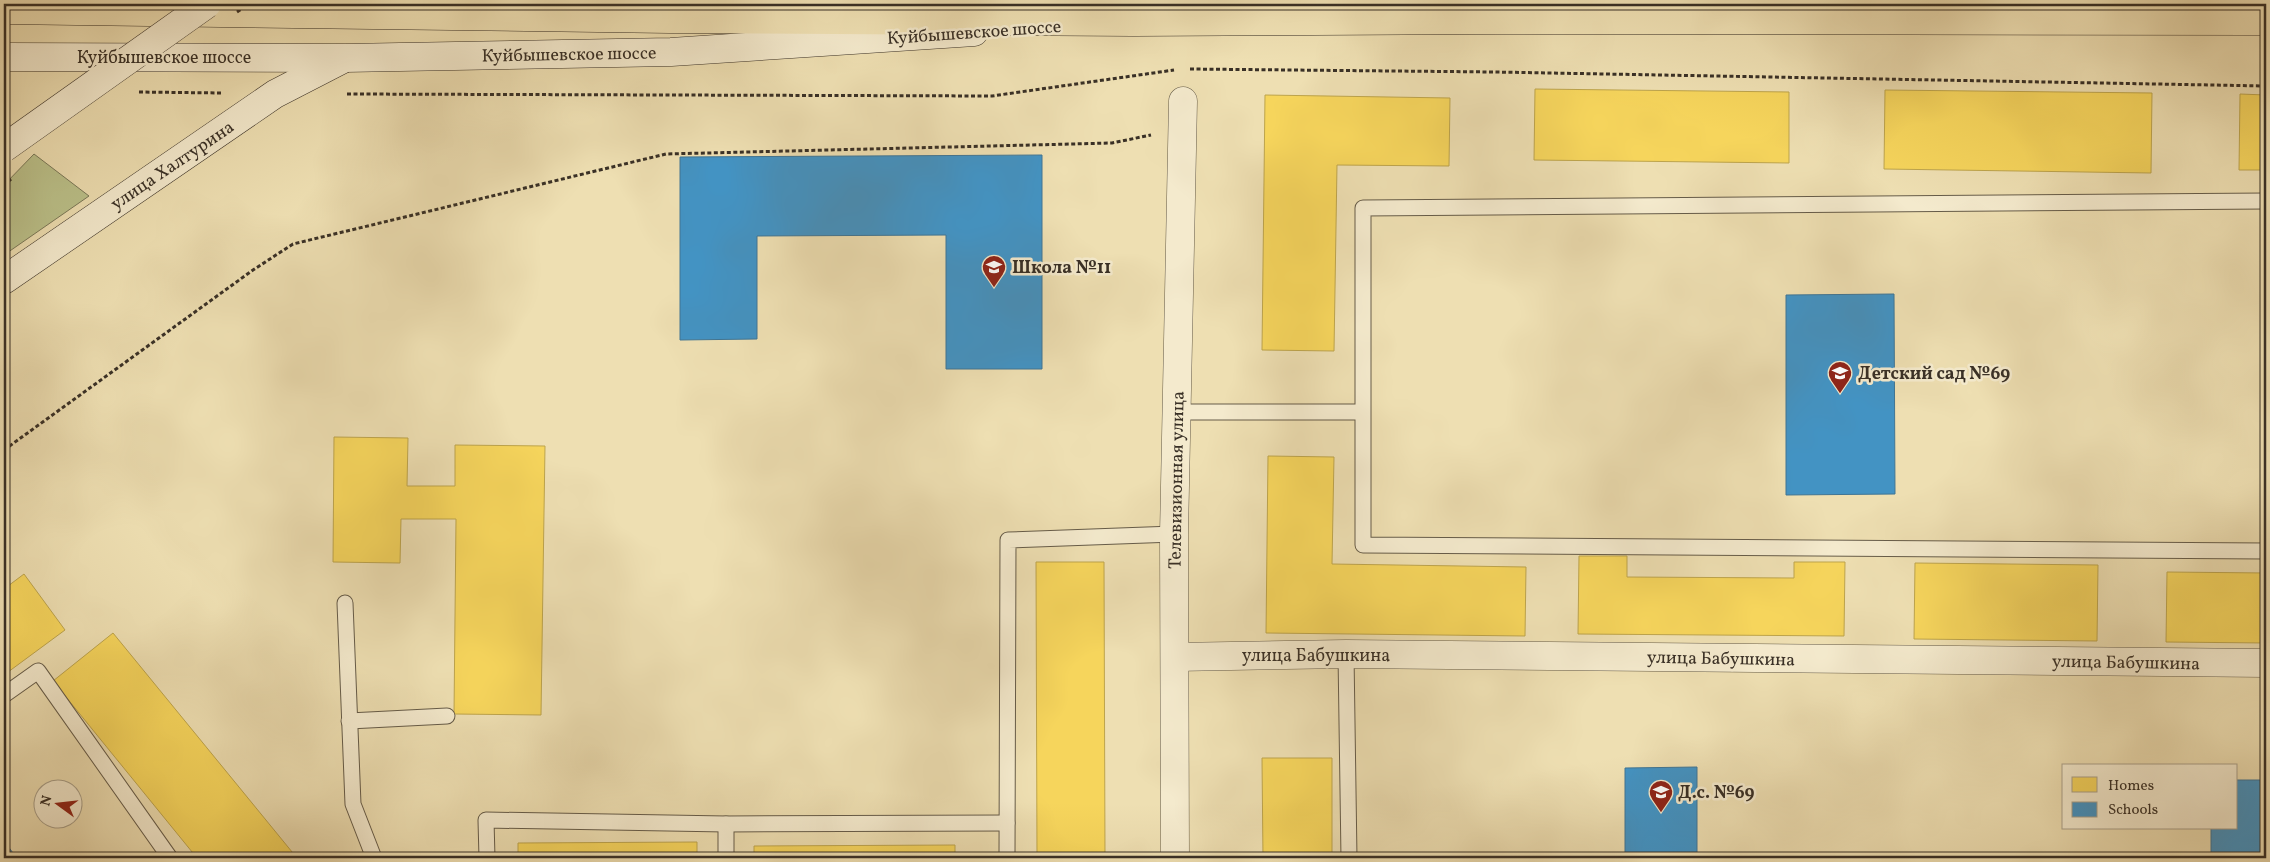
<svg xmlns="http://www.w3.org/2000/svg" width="2270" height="862" font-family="Vollkorn,serif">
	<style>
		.green { fill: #bbc18a; stroke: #7a7858 }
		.homes { fill: #f6d55c; stroke: #bda44c }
		.schools { fill: #4393c3; stroke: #407594 }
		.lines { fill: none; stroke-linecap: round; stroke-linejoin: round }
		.lane-casing { stroke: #665c49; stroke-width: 17 }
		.street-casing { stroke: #665c49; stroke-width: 29 }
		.secondary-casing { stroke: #393026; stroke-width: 29 }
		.primary-casing { stroke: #393026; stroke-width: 29 }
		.path { stroke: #393026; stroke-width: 3; stroke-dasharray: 4 2.5; stroke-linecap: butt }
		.lane { stroke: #f4eacd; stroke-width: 15 }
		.street { stroke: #f4eacd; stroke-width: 28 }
		.secondary { stroke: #f4eacd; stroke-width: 28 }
		.primary { stroke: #eedfb2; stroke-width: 28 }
		.secondary-bridge-casing { stroke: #393026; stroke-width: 29; stroke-linecap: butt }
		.path-bridge { stroke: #393026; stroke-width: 3; stroke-dasharray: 4 2.5; stroke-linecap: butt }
		.secondary-bridge { stroke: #f4eacd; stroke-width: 28 }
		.labels { text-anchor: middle; stroke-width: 5; stroke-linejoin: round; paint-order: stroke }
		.street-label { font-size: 18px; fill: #393026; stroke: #f4eacd }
		.poi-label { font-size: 18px; font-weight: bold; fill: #393026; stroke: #f4eacd; text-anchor: start }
	</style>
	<rect width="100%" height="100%" fill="#eedfb2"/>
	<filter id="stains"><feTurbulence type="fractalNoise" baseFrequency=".004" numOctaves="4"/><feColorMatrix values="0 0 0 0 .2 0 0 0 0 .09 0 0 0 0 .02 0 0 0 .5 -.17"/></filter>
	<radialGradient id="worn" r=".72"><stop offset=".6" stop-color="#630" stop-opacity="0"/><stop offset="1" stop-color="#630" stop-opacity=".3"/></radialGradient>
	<path class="green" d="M 34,154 L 89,196 L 4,255 L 4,185 Z"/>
	<g class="homes">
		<path d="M 1535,89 L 1789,92 L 1789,163 L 1534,160 Z"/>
		<path d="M 1885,90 L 2152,93 L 2151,173 L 1884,169 Z"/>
		<path d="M 2240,94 L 2266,95 L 2266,170 L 2239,170 Z"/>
		<path d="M 1265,95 L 1450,98 L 1449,166 L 1337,165 L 1334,351 L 1262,350 Z"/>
		<path d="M 334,437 L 408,438 L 407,486 L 455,486 L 455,445 L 545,446 L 541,715 L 454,714 L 456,519 L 401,519 L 400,563 L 333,562 Z"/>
		<path d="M 1268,456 L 1334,457 L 1332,564 L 1526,567 L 1525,636 L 1266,633 Z"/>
		<path d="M 1579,556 L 1627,556 L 1627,577 L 1794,578 L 1794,562 L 1845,562 L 1844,636 L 1578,634 Z"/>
		<path d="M 1036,562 L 1104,562 L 1105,858 L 1037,858 Z"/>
		<path d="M 1915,563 L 2098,565 L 2097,641 L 1914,639 Z"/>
		<path d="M 2167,572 L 2266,573 L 2266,643 L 2166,642 Z"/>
		<path d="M 24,574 L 65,630 L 4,675 L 4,589 Z"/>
		<path d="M 113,633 L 297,858 L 197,858 L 53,681 Z"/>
		<path d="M 1262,758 L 1332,758 L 1332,858 L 1263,858 Z"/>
		<path d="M 697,842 L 697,858 L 518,858 L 518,843 Z"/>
		<path d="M 955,845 L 955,858 L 754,858 L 754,846 Z"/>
	</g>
	<g class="schools">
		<path d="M 1042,155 L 1042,369 L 946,369 L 946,235 L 757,236 L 757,339 L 680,340 L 680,157 Z"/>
		<path d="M 1894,294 L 1895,494 L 1786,495 L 1786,295 Z"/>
		<path d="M 1697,767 L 1697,858 L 1625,858 L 1625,768 Z"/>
		<path d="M 2236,780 L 2266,780 L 2266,858 L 2211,858 L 2211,828 L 2236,828 Z"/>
		<path d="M 4,841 L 13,853 L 6,858 L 4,858 Z"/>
	</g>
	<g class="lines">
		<g class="lane-casing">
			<g id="lane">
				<path d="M 2266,201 L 1363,208 L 1363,545 L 2266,551"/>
				<path d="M 1178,412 L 1362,412"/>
				<path d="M 345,603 L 353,804 L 374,858"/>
				<path d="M 1346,654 L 1349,858"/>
				<path d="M 4,695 L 38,671 L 170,858"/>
				<path d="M 349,721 L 447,716"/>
				<path d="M 487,858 L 486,820 L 726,824 L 1007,823"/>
				<path d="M 726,858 L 726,824"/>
				<path d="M 1007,858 L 1008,540 L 1174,534"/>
			</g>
		</g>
		<g class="street-casing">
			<g id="street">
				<path d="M 1175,657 L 1346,654 L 2266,663"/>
				<path d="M 1175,858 L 1174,534 L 1183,101"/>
			</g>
		</g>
		<g class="secondary-casing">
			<g id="secondary">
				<path d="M 4,57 L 345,58 L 671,52 L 974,32"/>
				<path d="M 4,280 L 275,94 L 341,60"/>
			</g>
		</g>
		<g class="primary-casing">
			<path id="primary" d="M 4,10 L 669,19 L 1134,22 L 1495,20 L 2266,21"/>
		</g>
		<g class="path">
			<path d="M 1190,69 L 1495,72 L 2266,86"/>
			<path d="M 139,92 L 221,93"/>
			<path d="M 347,94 L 992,96 L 1174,70"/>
			<path d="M 4,185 L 11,179"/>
			<path d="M 4,450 L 253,270 L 293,244 L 666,154 L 1112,143 L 1151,135"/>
		</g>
		<use href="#lane" class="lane"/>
		<use href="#street" class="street"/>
		<use href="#secondary" class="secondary"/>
		<use href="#primary" class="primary"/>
		<g class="secondary-bridge-casing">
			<path id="secondary-bridge" d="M 4,148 L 207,4"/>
		</g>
		<path class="path-bridge" d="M 237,12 L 249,4"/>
		<use href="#secondary-bridge" class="secondary-bridge"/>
	</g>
	<defs>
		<g id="school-pin" transform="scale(1.25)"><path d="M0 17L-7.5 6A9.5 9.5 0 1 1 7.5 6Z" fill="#8f2418" stroke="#f4eacd"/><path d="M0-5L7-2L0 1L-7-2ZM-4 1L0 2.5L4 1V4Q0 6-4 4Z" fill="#fff"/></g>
	</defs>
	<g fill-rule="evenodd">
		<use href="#school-pin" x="994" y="267"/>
		<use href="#school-pin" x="1840" y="373"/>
		<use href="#school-pin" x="1661" y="792"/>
	</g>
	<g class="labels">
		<g class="street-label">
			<text transform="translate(974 32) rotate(-4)" y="6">Куйбышевское шоссе</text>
			<text transform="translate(569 54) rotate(-1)" y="6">Куйбышевское шоссе</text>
			<text x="164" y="63">Куйбышевское шоссе</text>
			<text transform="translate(172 165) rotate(-34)" y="6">улица Халтурина</text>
			<text transform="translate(1176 480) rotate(-89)" y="6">Телевизионная улица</text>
			<text x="1316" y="661">улица Бабушкина</text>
			<text transform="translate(1721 658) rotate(1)" y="6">улица Бабушкина</text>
			<text transform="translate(2126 662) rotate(1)" y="6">улица Бабушкина</text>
		</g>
		<g class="poi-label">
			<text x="1012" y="273">Школа №11</text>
			<text x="1858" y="379">Детский сад №69</text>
			<text x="1678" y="798">Д.с. №69</text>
		</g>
	</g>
	<rect width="2270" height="862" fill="none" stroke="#eedfb2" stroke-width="20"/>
	<rect x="5" y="5" width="2260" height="852" fill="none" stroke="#393026" stroke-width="2.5"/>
	<rect x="10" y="10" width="2250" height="842" fill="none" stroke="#393026"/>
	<rect x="2062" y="764" width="175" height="65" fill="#f4eacd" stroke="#a9a08a"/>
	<rect x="2072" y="777" width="25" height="15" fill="#f6d55c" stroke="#a9a08a"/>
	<text x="2108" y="790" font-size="15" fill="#393026">Homes</text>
	<rect x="2072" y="802" width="25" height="15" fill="#4393c3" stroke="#a9a08a"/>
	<text x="2108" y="814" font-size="15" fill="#393026">Schools</text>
	<g transform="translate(58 804) rotate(285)"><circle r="24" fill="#f4eacd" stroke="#a9a08a"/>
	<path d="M0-4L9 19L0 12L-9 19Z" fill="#8f2418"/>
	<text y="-8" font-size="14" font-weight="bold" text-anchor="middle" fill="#393026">N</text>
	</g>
	<rect width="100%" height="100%" filter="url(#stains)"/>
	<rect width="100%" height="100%" fill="url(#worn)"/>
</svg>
